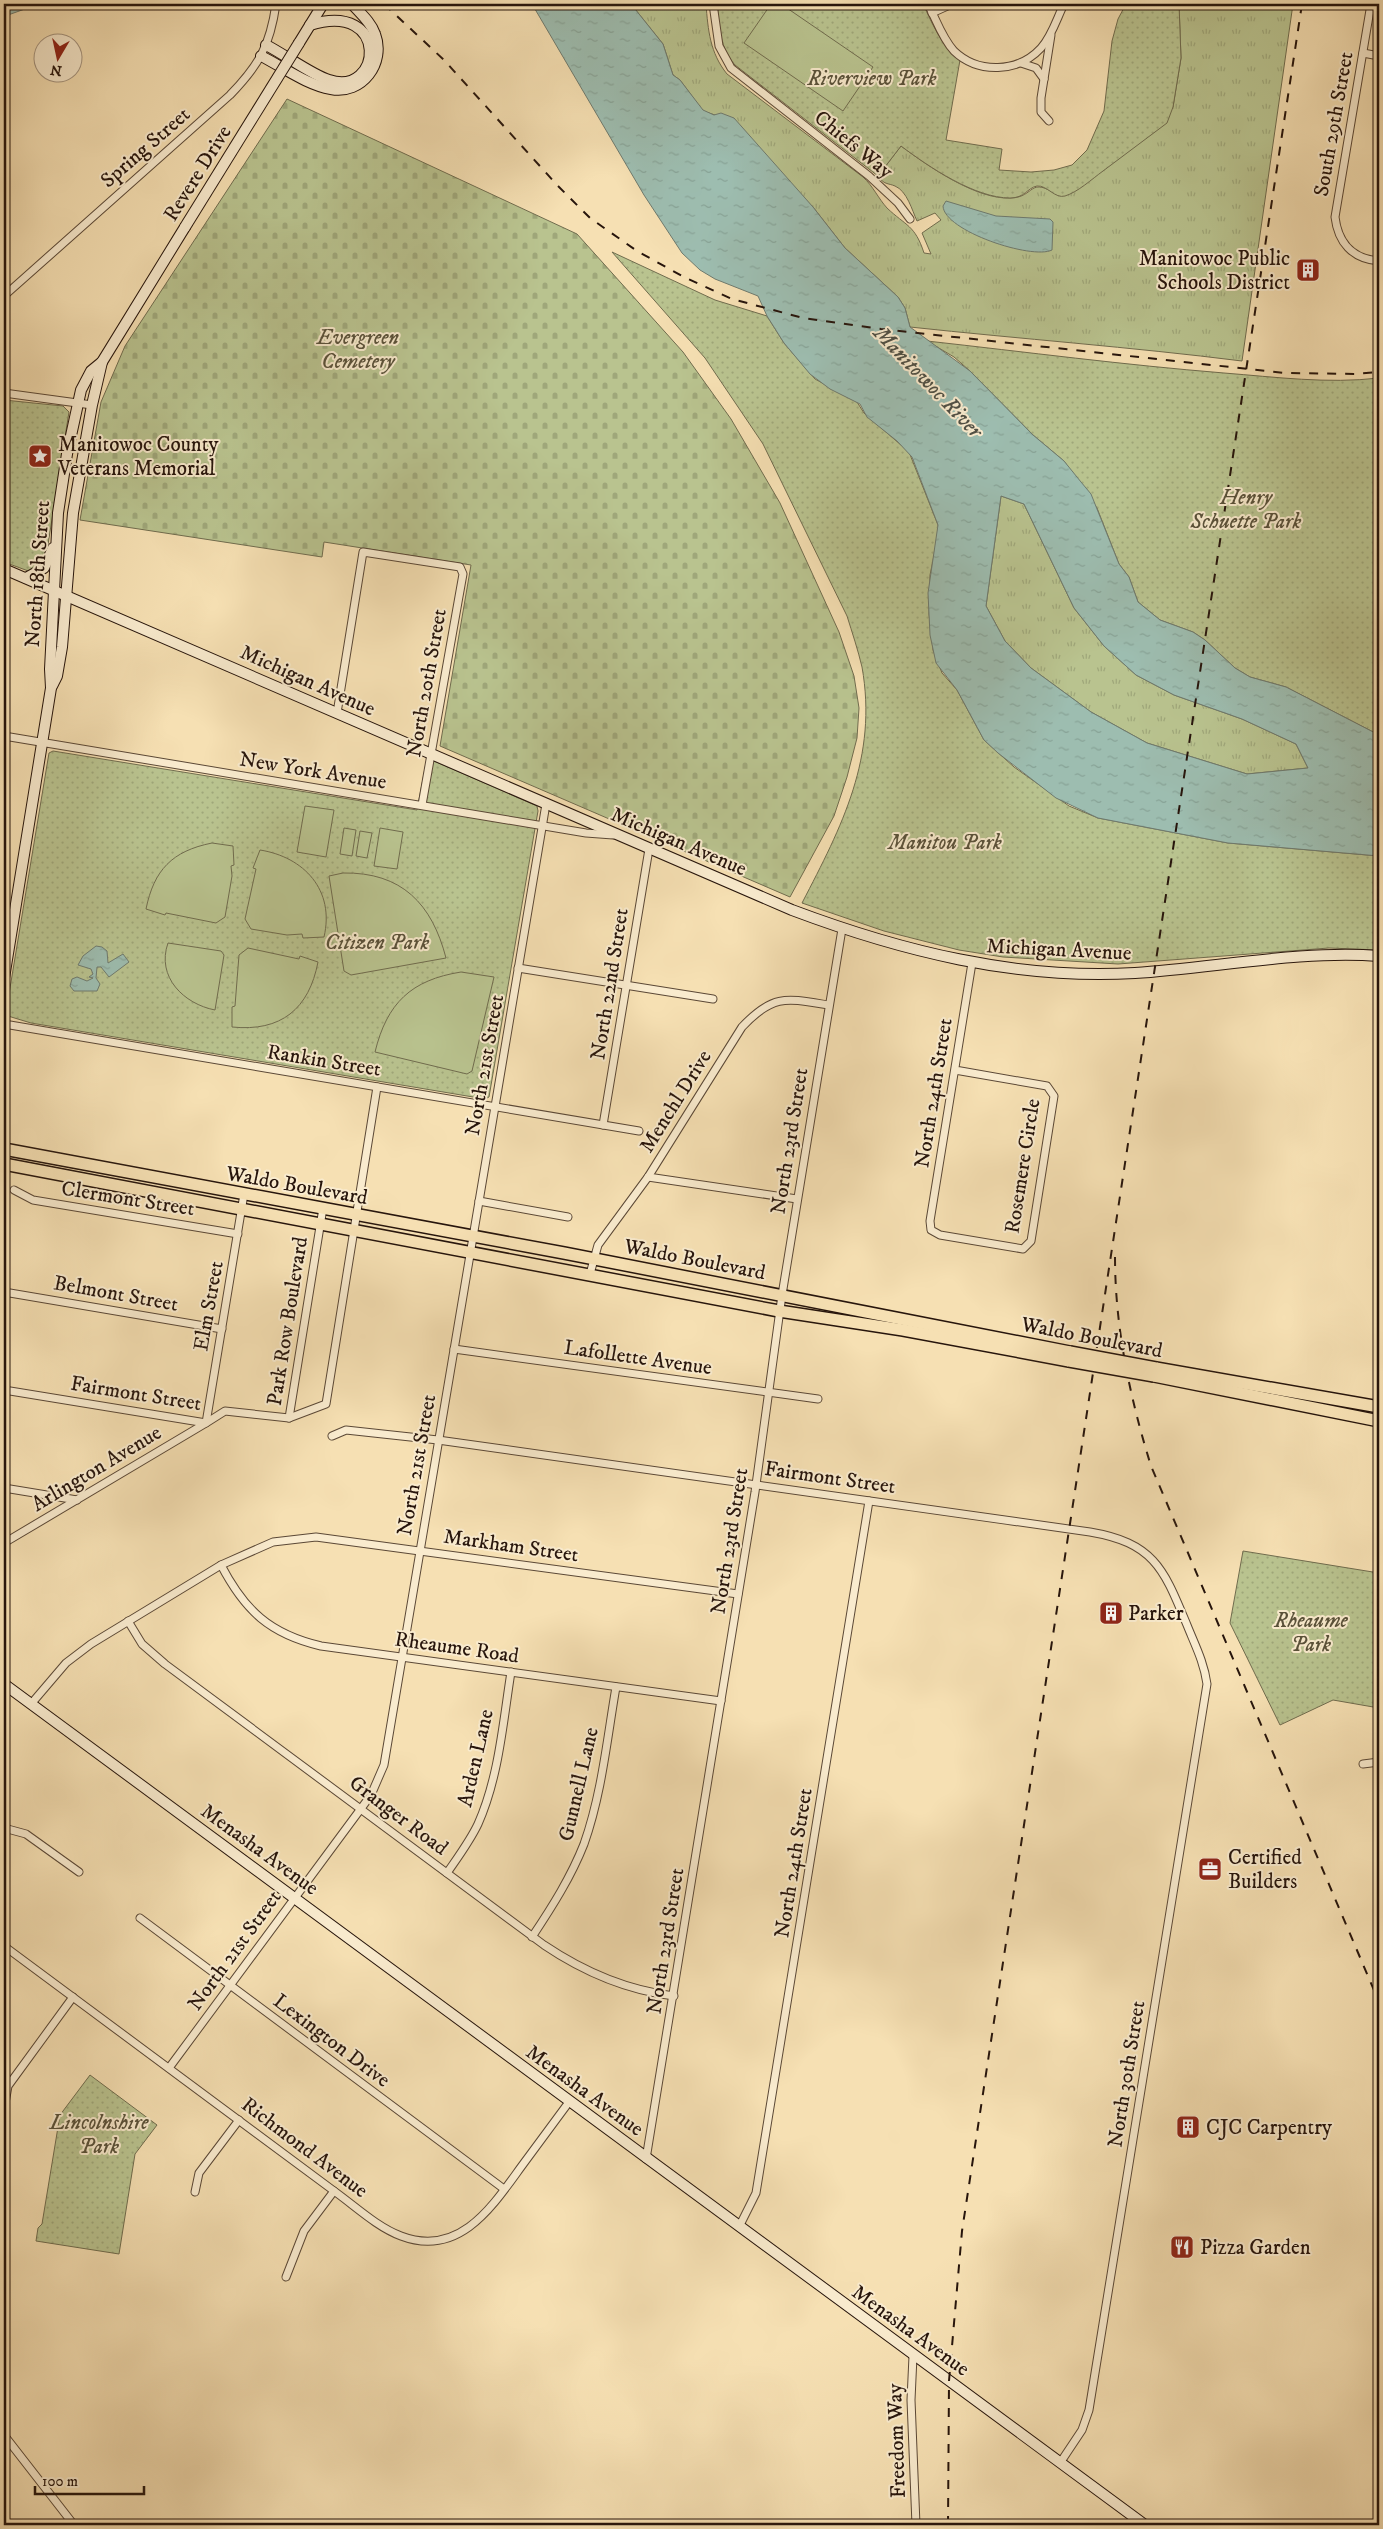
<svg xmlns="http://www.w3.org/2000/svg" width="1383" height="2529" font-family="'IM FELL DW Pica',serif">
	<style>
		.grass { fill: url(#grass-tufts); stroke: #706c4e }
		.cemetery { fill: url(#cemetery-stones); stroke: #706c4e }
		.park { fill: url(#park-dots); stroke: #706c4e }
		.pitch { fill: #b9c38f; stroke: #706c4e }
		.water { fill: url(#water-ripples); stroke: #6e7a6e; fill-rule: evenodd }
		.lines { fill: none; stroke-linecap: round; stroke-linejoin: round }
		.street-casing { stroke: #5b4836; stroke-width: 9 }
		.secondary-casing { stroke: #27150c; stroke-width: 12 }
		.primary-casing { stroke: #27150c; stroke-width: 14 }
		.street { stroke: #f9ebce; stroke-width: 7 }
		.secondary { stroke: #f9ebce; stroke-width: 10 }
		.primary { stroke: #f6e0b3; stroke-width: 11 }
		.rail { stroke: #27150c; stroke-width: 2; stroke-dasharray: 9 9; stroke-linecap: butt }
		.secondary-bridge-casing { stroke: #27150c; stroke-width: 12; stroke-linecap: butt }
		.primary-bridge-casing { stroke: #27150c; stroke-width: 14; stroke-linecap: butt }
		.secondary-bridge { stroke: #f9ebce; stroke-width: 10 }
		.primary-bridge { stroke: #f6e0b3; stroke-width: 11 }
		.labels { text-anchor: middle; stroke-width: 4; stroke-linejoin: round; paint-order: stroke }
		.park-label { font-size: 21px; font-style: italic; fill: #5a523a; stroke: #f9ebce }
		.street-label { font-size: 21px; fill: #27150c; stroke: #f9ebce }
		.poi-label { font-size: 21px; fill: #27150c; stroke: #f9ebce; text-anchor: start }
		.water-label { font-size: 22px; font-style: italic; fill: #505045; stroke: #f9ebce }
	</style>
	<defs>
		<pattern id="grass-tufts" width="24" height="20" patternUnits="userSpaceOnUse" patternTransform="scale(1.25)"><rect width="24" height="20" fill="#b9c38f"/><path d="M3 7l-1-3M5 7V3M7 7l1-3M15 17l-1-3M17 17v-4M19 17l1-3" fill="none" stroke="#9fa77a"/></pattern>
		<pattern id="cemetery-stones" width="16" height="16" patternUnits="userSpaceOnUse" patternTransform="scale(1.25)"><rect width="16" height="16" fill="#b9c38f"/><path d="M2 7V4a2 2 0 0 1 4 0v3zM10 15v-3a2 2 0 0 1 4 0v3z" fill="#9fa77a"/></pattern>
		<pattern id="park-dots" width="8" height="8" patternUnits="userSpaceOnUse" patternTransform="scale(1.25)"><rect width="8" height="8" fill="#b9c38f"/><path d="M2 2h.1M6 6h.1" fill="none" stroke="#9fa77a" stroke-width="1.8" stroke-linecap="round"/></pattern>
		<pattern id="water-ripples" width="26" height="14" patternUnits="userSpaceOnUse" patternTransform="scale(1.25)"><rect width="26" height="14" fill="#9dbdb0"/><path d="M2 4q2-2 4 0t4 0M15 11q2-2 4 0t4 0" fill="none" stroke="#87a296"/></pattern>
	</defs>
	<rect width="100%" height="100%" fill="#f6e0b3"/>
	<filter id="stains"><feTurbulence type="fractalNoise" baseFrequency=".004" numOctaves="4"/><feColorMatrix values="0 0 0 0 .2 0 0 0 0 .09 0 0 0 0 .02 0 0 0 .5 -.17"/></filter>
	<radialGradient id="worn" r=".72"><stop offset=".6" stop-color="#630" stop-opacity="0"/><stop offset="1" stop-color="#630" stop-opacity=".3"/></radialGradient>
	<g class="grass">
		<path d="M 631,4 L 706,4 C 708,30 710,53 727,74 L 863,177 C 873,186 878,198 887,208 C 906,226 915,225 924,253 L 931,254 L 922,233 L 941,220 L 935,213 L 917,221 C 912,210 907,191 895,186 C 888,183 884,185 878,176 L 901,146 C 928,166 976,200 1011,198 C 1036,197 1028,175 1059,196 L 1173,107 L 1181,58 L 1179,4 L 1293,4 L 1242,361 C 1131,347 1021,339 910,327 L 905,308 L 898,297 L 845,248 L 813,207 L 715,115 L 703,111 L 680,80 L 673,75 L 663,44 Z"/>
		<path d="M 1001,496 L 1024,504 L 1074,608 L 1104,646 L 1136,675 L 1174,695 L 1242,719 L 1296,744 L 1308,768 L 1247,774 L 1147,743 L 1091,712 L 1031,668 L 1005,641 L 986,606 Z"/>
	</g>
	<path class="cemetery" d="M 287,99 L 577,234 L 683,352 L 731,419 L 780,503 L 839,632 L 854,676 L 859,708 L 857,738 L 847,777 L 834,816 L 790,897 L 440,746 L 471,565 L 324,542 L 322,557 L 80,520 L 101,402 L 125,346 Z"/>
	<g class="park">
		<path d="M 718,4 L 923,4 C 933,25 941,45 960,60 L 946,140 L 1002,149 L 999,170 L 1031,172 L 1054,170 L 1072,165 L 1087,150 L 1104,111 L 1112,41 L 1118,19 L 1126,4 L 1179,4 L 1181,58 L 1173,107 L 1167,123 C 1146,139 1124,155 1103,171 C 1092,179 1078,192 1065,196 C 1055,199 1047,185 1037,186 C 1027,188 1025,198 1010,198 C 975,198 929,167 901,146 L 878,176 L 735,65 C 721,50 717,24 718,4 Z"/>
		<path d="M 612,252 L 715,300 L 767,316 L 784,343 L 815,379 L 857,402 L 864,413 L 909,452 L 938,525 L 938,536 L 930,575 L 929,614 L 933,650 L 942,673 L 957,690 L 984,740 L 1014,767 L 1069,806 L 1098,818 L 1228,843 L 1379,856 L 1379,950 L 1329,948 L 1118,964 L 1003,957 L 959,950 L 884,931 L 802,903 C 842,826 878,757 862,667 C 858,650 852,632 847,616 L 763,444 L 705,358 Z"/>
		<path d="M 927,341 C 1026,352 1125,365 1224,373 C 1275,377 1328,384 1379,378 L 1379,735 L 1286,687 L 1250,677 L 1235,668 L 1205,640 L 1193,632 L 1160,620 L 1138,602 L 1129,577 L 1119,564 L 1097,508 L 1064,461 L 1033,435 L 970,371 L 954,357 Z"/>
		<path d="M 4,400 L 63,406 L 69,412 L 46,557 L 44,562 L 31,572 L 4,562 Z"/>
		<path d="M 53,751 L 417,810 L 427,758 L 537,806 L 538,811 L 489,1097 L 485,1099 L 31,1023 L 8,1016 L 6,1012 L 49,753 Z"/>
		<path d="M 1243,1551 L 1379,1573 L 1379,1708 L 1333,1700 L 1280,1725 L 1230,1623 Z"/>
		<path d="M 90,2075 L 157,2125 L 135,2154 L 119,2254 L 36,2241 L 38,2228 L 42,2224 L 60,2115 Z"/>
	</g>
	<g class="pitch">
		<path d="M 771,4 L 781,4 L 873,67 L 843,111 L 744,43 Z"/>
		<path d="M 305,806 L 334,810 L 326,857 L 297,852 Z"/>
		<path d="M 344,828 L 356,830 L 352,856 L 340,854 Z"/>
		<path d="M 380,828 L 403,832 L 397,869 L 374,866 Z"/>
		<path d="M 360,831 L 372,833 L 367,858 L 356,856 Z"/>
		<path d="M 212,843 L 233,846 L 234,865 L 231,866 L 232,876 L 225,917 L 216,923 L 166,913 L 165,915 L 146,909 C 154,870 172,851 212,843 Z"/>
		<path d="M 260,850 C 304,857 335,890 324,937 L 303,938 L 302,934 L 287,935 L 251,929 L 245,919 L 256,869 L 253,868 Z"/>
		<path d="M 343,873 C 402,872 432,904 446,958 L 351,975 L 344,971 L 329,876 Z"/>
		<path d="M 168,943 L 221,951 L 224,955 L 215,1010 C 184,1004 156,977 168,943 Z"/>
		<path d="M 248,948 L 299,959 L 300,956 L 318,962 C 309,1009 281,1032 232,1027 L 232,1007 L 235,1006 L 239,955 Z"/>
		<path d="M 461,972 L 494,977 L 472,1071 L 467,1074 L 375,1052 C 387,1003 411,980 461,972 Z"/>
	</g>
	<g class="water">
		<path d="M 4,4 L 39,4 L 8,15 L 7,11 L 4,13 Z"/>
		<path d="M 532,4 L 631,4 L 663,44 L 673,75 L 680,80 L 703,110 L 714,115 L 721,113 L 734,118 L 813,207 L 845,248 L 898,297 L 905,308 L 910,327 L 970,371 L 1033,435 L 1064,461 L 1081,482 L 1091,494 L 1119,564 L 1129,577 L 1138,602 L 1160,620 L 1193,632 L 1205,640 L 1235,668 L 1250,677 L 1286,687 L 1379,735 L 1379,856 L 1228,843 L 1098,818 L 1056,798 L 998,753 L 984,740 L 957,690 L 936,663 L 930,635 L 928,593 L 938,525 L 912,457 L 897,441 L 867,417 L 860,404 L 830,389 L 810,374 L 784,343 L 767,316 L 758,296 L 715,279 L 700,270 L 682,253 L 644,195 ZM 1001,496 L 1024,504 L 1074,608 L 1104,646 L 1136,675 L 1174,695 L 1242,719 L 1296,744 L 1308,768 L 1247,774 L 1147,743 L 1091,712 L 1031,668 L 1005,641 L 986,606 Z"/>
		<path d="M 946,201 L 996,216 L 1050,219 L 1053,222 L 1052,250 C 1032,260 944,231 943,206 Z"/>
		<path d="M 96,946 L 102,947 L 107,951 L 108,963 L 123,954 L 129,962 L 109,977 L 101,967 L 97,967 L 96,978 L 100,984 L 97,991 L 74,991 L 70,986 L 72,979 L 77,977 L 87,981 L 93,978 L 89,977 L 93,974 L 91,969 L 78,965 L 83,956 Z"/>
	</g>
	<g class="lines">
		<g class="street-casing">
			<g id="street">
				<path d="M 713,4 L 719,46 L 731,68 L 869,176 L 898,203 L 910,219"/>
				<path d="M 928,4 C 936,19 942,38 954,51 C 978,74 1018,73 1041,48 C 1052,36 1057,18 1064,4"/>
				<path d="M 1371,4 L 1335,217 C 1338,242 1352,259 1379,261"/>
				<path d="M 932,13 L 952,4"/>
				<path d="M 1363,53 L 1379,56"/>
				<path d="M 1021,63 L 1036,68 L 1044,79"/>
				<path d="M 1049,121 L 1041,112 L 1041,98 L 1051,35"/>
				<path d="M 4,296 L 230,95 C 259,65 270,46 276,4"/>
				<path d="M 4,393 L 92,405"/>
				<path d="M 337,713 L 363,552 L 460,567 L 463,574 L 422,805"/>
				<path d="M 4,736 L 586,833 L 613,835"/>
				<path d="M 518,968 L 713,999"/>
				<path d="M 4,1024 L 639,1131"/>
				<path d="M 955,1070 L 1047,1086 L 1054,1096 L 1031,1241 L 1023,1249 L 940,1235 L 931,1230 L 930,1221 L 972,963"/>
				<path d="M 603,1125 L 649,849"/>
				<path d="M 648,1177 L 797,1199"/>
				<path d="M 14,1190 L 33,1200 L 238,1234"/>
				<path d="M 479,1201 L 568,1217"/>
				<path d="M 590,1274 L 598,1245 L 648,1177 L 742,1027 C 773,994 786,998 828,1005"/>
				<path d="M 4,1292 L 222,1329"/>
				<path d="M 454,1349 L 818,1399"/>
				<path d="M 4,1390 L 206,1423 L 225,1411 L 289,1418 L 326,1404 L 377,1087"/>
				<path d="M 289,1418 L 323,1208"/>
				<path d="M 332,1436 L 346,1430 L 438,1440 L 1090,1532 C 1155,1543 1164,1570 1187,1625 C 1195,1645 1204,1662 1207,1684 L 1089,2410 L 1082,2430 L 1060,2463"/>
				<path d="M 4,1488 L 77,1500"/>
				<path d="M 4,1543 L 206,1423 L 244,1194"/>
				<path d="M 221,1565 C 245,1611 270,1634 321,1646 L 721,1701"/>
				<path d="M 128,1621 L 142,1644 L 165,1664 L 544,1945 C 584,1972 625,1990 674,1996"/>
				<path d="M 31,1704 L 66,1663 L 91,1644 L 221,1565 L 273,1542 L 316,1537 L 738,1594"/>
				<path d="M 1363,1764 L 1379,1762"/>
				<path d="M 4,1828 L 26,1834 L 79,1872"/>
				<path d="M 447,1873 C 458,1857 470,1841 478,1824 C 499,1777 503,1722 511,1672"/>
				<path d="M 140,1918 L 504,2189"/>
				<path d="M 532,1937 C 552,1907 571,1877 584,1844 C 602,1793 607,1739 616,1687"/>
				<path d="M 4,1946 L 334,2191 C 355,2206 377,2227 401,2236 C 459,2258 492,2207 521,2167 C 537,2145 553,2124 569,2102"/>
				<path d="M 169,2068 L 371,1795 L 384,1765 L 546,804"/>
				<path d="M 4,2109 L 8,2086 L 73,1997"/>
				<path d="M 646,2159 L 755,1492 L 782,1295 L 842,929"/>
				<path d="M 195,2192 L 199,2173 L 239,2120"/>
				<path d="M 739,2227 L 756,2193 L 869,1501"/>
				<path d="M 286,2277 L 304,2231 L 334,2191"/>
				<path d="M 913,2356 L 911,2400 L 916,2525"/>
				<path d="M 4,2435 L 74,2525"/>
			</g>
		</g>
		<g class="secondary-casing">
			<g id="secondary">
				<path d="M 299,43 L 323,4"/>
				<path d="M 266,45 C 284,54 312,75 329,80 C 382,98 391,0 310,25"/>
				<path d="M 261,56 C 283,67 307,85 331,89 C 362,95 386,63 375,34 C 371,22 360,13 352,4"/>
				<path d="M 4,569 L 792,910 C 901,951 1016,980 1135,973 C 1214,968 1300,950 1379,956"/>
				<path d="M 26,578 L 44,568 L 53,548"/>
				<path d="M 52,686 L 57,676 L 62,647 L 73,513 L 92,405 L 102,362"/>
				<path d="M 4,978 L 51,688 L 50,669 L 58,513 L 67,454 L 81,390 L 91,371 L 102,362 L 185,227"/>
				<path d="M 4,1684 L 1145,2525"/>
			</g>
		</g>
		<g class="primary-casing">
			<g id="primary">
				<path d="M 4,1149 L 564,1253 L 1070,1352"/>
				<path d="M 4,1164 L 779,1311 L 903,1330 L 1069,1361"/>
				<path d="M 1156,1368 L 1379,1407"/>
				<path d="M 1154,1376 L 1379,1421"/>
			</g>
		</g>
		<use href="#street" class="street"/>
		<use href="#secondary" class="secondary"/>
		<use href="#primary" class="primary"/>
		<g class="rail">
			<path d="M 384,4 L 444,60 L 557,185 L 590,218 L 637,251 L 684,277 L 732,299 L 803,318 L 881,329 L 1285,373 L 1355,374 L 1379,372"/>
			<path d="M 1115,1257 C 1115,1328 1130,1398 1151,1466 L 1379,2002"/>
			<path d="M 948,2525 L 949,2381 L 962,2231 L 1302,4"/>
		</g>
		<g class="secondary-bridge-casing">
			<path id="secondary-bridge" d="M 185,227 L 299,43"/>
		</g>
		<g class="primary-bridge-casing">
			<g id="primary-bridge">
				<path d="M 1070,1352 L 1156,1368"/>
				<path d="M 1069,1361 L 1154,1376"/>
			</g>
		</g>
		<use href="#secondary-bridge" class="secondary-bridge"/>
		<use href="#primary-bridge" class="primary-bridge"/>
	</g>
	<defs>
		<g id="building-square" transform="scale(1.25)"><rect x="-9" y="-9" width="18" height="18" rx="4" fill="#8f2418" stroke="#f9ebce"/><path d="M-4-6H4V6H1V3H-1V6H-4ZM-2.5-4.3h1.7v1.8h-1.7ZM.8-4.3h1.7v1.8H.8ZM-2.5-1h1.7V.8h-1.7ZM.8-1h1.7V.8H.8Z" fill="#fff"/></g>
		<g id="sight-square" transform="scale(1.25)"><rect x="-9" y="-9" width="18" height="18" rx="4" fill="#8f2418" stroke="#f9ebce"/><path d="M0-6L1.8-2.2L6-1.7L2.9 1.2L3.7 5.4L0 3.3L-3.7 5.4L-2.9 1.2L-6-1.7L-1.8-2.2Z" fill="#fff"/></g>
		<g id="office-square" transform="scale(1.25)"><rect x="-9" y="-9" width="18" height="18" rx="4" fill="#8f2418" stroke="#f9ebce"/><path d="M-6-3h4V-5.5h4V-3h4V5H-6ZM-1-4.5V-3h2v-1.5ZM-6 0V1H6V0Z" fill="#fff"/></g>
		<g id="restaurant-square" transform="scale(1.25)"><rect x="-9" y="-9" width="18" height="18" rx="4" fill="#8f2418" stroke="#f9ebce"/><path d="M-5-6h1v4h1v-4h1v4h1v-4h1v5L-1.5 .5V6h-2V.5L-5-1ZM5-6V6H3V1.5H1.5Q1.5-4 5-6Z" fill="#fff"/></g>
	</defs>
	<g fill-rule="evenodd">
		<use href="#building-square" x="1308" y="270"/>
		<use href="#sight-square" x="40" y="456"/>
		<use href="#building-square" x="1111" y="1613"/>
		<use href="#office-square" x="1210" y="1869"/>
		<use href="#building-square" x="1188" y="2127"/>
		<use href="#restaurant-square" x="1182" y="2247"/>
	</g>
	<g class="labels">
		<g class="park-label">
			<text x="872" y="85">Riverview Park</text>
			<text x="358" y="344">Evergreen<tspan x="358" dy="24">Cemetery</tspan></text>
			<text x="1246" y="504">Henry<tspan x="1246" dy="24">Schuette Park</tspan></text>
			<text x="945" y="849">Manitou Park</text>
			<text x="377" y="949">Citizen Park</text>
			<text x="1311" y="1627">Rheaume<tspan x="1311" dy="24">Park</tspan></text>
			<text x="99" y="2129">Lincolnshire<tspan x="99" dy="24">Park</tspan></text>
		</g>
		<g class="street-label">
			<text transform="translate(1333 124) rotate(-80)" y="7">South 29th Street</text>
			<text transform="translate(854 144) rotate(39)" y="7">Chiefs Way</text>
			<text transform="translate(145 147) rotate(-41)" y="7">Spring Street</text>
			<text transform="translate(197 173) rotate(-58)" y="7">Revere Drive</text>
			<text transform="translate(37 574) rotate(-86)" y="7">North 18th Street</text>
			<text transform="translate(308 680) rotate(24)" y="7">Michigan Avenue</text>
			<text transform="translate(426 683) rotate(-80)" y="7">North 20th Street</text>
			<text transform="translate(313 770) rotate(9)" y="7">New York Avenue</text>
			<text transform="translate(679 841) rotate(23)" y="7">Michigan Avenue</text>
			<text transform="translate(1059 949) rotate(3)" y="7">Michigan Avenue</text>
			<text transform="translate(609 984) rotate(-81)" y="7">North 22nd Street</text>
			<text transform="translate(324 1060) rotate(9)" y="7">Rankin Street</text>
			<text transform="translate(484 1065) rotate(-80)" y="7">North 21st Street</text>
			<text transform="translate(933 1093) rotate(-81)" y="7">North 24th Street</text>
			<text transform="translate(675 1101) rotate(-58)" y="7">Menchl Drive</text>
			<text transform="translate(789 1141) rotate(-81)" y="7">North 23rd Street</text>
			<text transform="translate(1022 1166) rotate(-81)" y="7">Rosemere Circle</text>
			<text transform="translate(297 1185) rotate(10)" y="7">Waldo Boulevard</text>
			<text transform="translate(128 1198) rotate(9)" y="7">Clermont Street</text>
			<text transform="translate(695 1259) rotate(11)" y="7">Waldo Boulevard</text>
			<text transform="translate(116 1293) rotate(10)" y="7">Belmont Street</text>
			<text transform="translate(208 1306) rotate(-80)" y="7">Elm Street</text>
			<text transform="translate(287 1321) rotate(-81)" y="7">Park Row Boulevard</text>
			<text transform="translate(1092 1337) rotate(11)" y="7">Waldo Boulevard</text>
			<text transform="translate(638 1357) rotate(8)" y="7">Lafollette Avenue</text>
			<text transform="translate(136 1393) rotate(9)" y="7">Fairmont Street</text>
			<text transform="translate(416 1465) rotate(-80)" y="7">North 21st Street</text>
			<text transform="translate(96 1468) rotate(-31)" y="7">Arlington Avenue</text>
			<text transform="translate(830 1477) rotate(8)" y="7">Fairmont Street</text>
			<text transform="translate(729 1541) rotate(-81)" y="7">North 23rd Street</text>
			<text transform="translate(511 1545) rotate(8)" y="7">Markham Street</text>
			<text transform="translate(457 1647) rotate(8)" y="7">Rheaume Road</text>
			<text transform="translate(475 1758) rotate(-77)" y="7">Arden Lane</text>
			<text transform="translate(578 1784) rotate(-77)" y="7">Gunnell Lane</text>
			<text transform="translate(399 1815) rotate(37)" y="7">Granger Road</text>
			<text transform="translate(260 1849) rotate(36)" y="7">Menasha Avenue</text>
			<text transform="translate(793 1863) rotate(-81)" y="7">North 24th Street</text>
			<text transform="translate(665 1941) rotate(-81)" y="7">North 23rd Street</text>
			<text transform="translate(234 1950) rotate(-54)" y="7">North 21st Street</text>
			<text transform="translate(332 2040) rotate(37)" y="7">Lexington Drive</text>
			<text transform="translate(1126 2074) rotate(-81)" y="7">North 30th Street</text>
			<text transform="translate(585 2090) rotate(36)" y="7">Menasha Avenue</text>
			<text transform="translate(305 2147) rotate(37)" y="7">Richmond Avenue</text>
			<text transform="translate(911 2330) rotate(36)" y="7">Menasha Avenue</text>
			<text transform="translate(896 2441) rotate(-92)" y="7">Freedom Way</text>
		</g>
		<g class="poi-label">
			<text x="1290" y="265" text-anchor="end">Manitowoc Public<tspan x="1290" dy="24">Schools District</tspan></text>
			<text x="58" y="451">Manitowoc County<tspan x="58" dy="24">Veterans Memorial</tspan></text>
			<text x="1128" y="1620">Parker</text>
			<text x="1228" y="1864">Certified<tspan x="1228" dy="24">Builders</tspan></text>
			<text x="1206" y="2134">CJC Carpentry</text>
			<text x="1200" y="2254">Pizza Garden</text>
		</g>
		<g class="water-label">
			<text transform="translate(929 381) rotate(46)" y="8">Manitowoc River</text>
		</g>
	</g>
	<rect width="1383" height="2529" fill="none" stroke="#f6e0b3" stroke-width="20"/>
	<rect x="5" y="5" width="1373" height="2519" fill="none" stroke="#27150c" stroke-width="2.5"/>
	<rect x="10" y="10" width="1363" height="2509" fill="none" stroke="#27150c"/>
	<g transform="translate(58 58) rotate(189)"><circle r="24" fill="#f9ebce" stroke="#a59580"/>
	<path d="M0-4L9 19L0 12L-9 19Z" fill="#8f2418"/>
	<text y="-8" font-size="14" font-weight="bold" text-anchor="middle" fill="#27150c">N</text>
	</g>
	<path d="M35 2486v8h109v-8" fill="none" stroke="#27150c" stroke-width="2.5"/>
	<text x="42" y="2486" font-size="15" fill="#27150c" stroke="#f9ebce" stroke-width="4" paint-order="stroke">100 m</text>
	<rect width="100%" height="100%" filter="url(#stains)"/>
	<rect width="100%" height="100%" fill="url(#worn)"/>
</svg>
